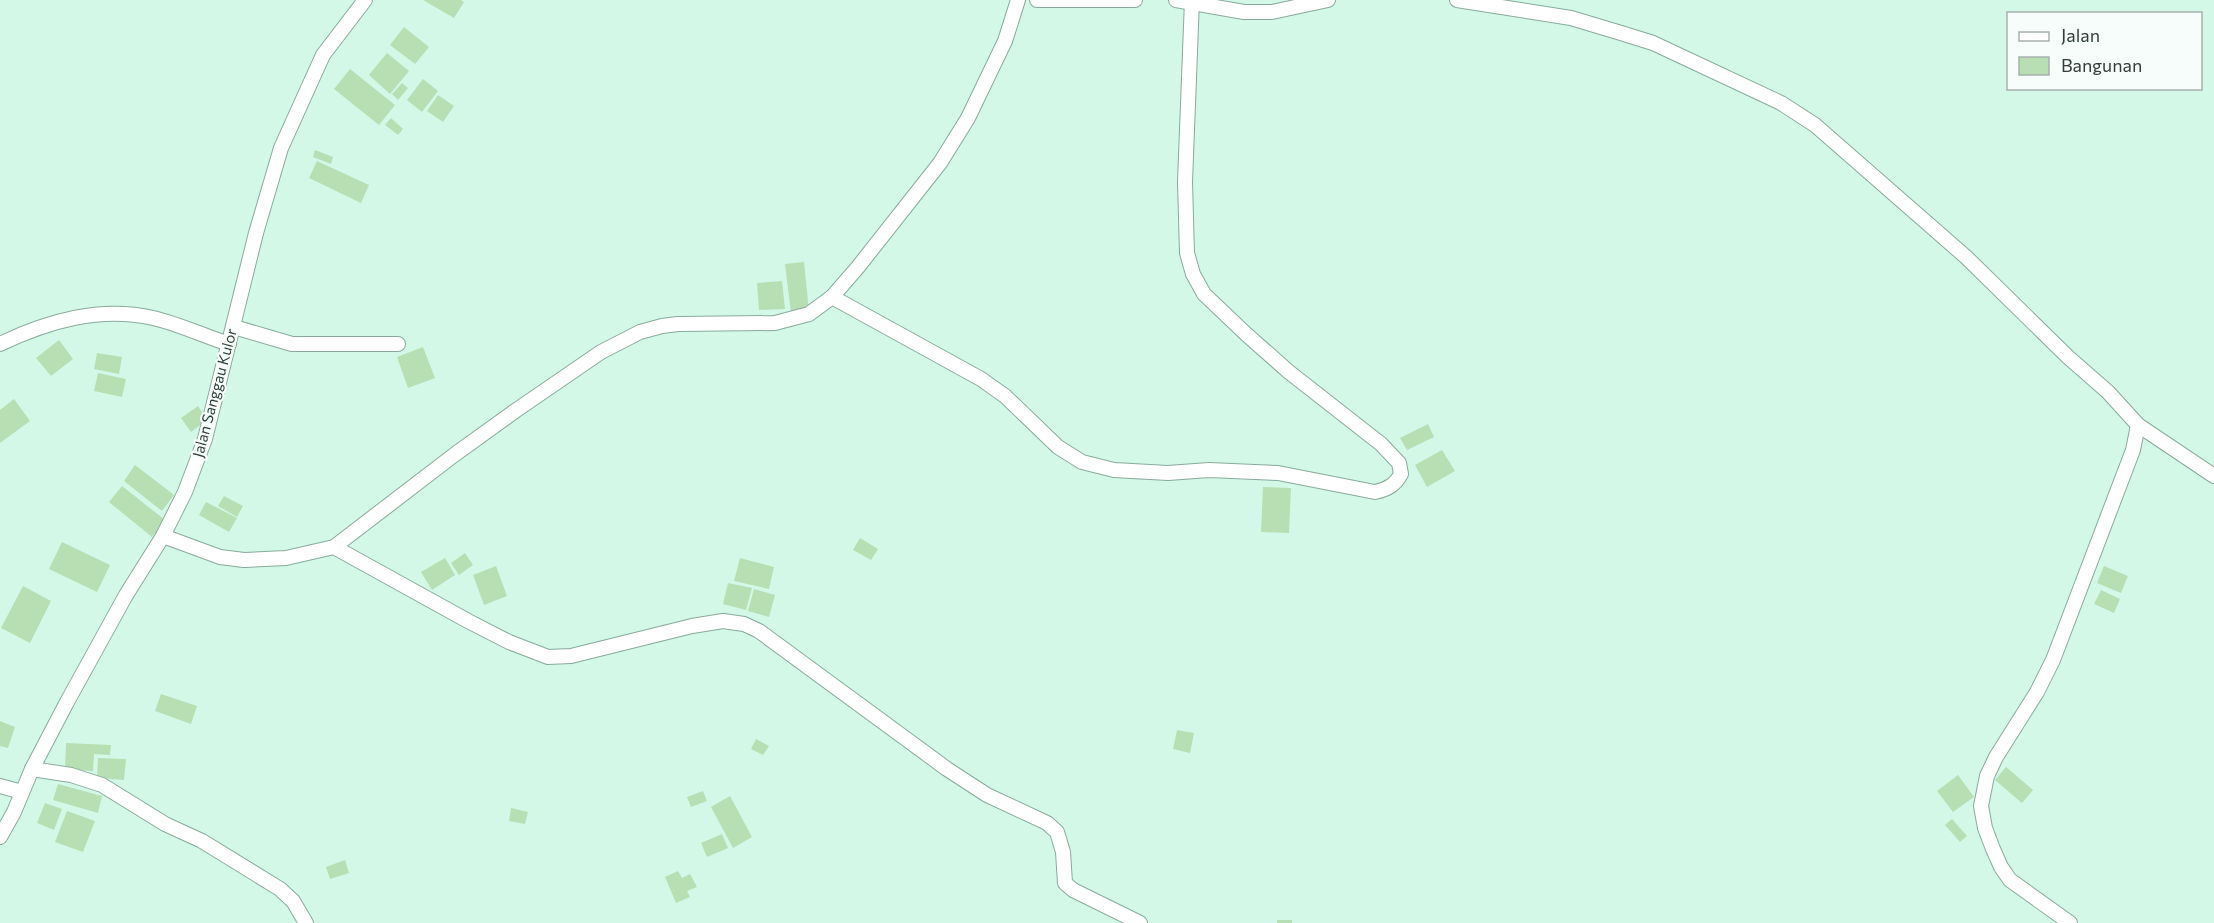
<svg xmlns="http://www.w3.org/2000/svg" width="2214" height="923" font-family="Commissioner,sans-serif">
	<style>
		.building { fill: #b7dfb3 }
		.lines { fill: none; stroke-linecap: round; stroke-linejoin: round }
		.minor-casing { stroke: #88ab9c; stroke-width: 16 }
		.minor { stroke: #fff; stroke-width: 14 }
		.labels { text-anchor: middle; stroke-width: 4.5; stroke-linejoin: round; paint-order: stroke }
		.street-label { font-size: 15px; fill: #303f39; stroke: #f6fdfa }
	</style>
	<rect width="100%" height="100%" fill="#d3f8e8"/>
	<g class="building">
		<path d="M 423,0 L 461,0 L 464,2 L 454,18 Z"/>
		<path d="M 404,27 L 429,47 L 415,64 L 390,45 Z"/>
		<path d="M 387,53 L 409,71 L 390,94 L 369,75 Z"/>
		<path d="M 350,69 L 395,105 L 379,125 L 334,89 Z"/>
		<path d="M 423,79 L 438,91 L 422,112 L 407,100 Z"/>
		<path d="M 402,83 L 408,88 L 398,100 L 392,94 Z"/>
		<path d="M 438,95 L 454,106 L 443,122 L 427,111 Z"/>
		<path d="M 391,118 L 403,129 L 398,135 L 385,125 Z"/>
		<path d="M 315,150 L 333,157 L 331,164 L 313,157 Z"/>
		<path d="M 317,161 L 369,185 L 361,203 L 309,178 Z"/>
		<path d="M 804,262 L 809,311 L 791,313 L 785,264 Z"/>
		<path d="M 782,281 L 785,309 L 759,310 L 757,283 Z"/>
		<path d="M 59,340 L 73,359 L 51,376 L 36,358 Z"/>
		<path d="M 423,347 L 435,378 L 408,388 L 397,357 Z"/>
		<path d="M 97,353 L 122,357 L 119,374 L 94,369 Z"/>
		<path d="M 98,373 L 126,379 L 122,397 L 94,391 Z"/>
		<path d="M 14,399 L 30,421 L 0,443 L 0,410 Z"/>
		<path d="M 198,406 L 207,420 L 191,432 L 181,418 Z"/>
		<path d="M 1428,424 L 1434,437 L 1407,450 L 1400,438 Z"/>
		<path d="M 1442,450 L 1455,471 L 1427,487 L 1415,465 Z"/>
		<path d="M 135,465 L 174,495 L 162,511 L 124,481 Z"/>
		<path d="M 122,486 L 165,520 L 152,537 L 109,502 Z"/>
		<path d="M 1263,487 L 1291,488 L 1289,533 L 1261,532 Z"/>
		<path d="M 224,496 L 243,506 L 237,517 L 218,506 Z"/>
		<path d="M 206,502 L 237,518 L 229,532 L 199,515 Z"/>
		<path d="M 860,538 L 878,549 L 871,560 L 853,550 Z"/>
		<path d="M 62,542 L 110,565 L 97,592 L 49,569 Z"/>
		<path d="M 465,553 L 473,565 L 459,575 L 451,563 Z"/>
		<path d="M 445,558 L 455,575 L 432,590 L 421,572 Z"/>
		<path d="M 740,558 L 774,567 L 769,589 L 734,581 Z"/>
		<path d="M 496,566 L 507,596 L 484,605 L 473,575 Z"/>
		<path d="M 2104,566 L 2128,576 L 2121,593 L 2097,583 Z"/>
		<path d="M 728,583 L 752,588 L 746,610 L 723,604 Z"/>
		<path d="M 23,586 L 51,601 L 30,643 L 1,628 Z"/>
		<path d="M 754,589 L 775,595 L 769,617 L 748,611 Z"/>
		<path d="M 2101,590 L 2120,599 L 2114,613 L 2094,604 Z"/>
		<path d="M 161,694 L 197,706 L 191,724 L 155,711 Z"/>
		<path d="M 0,721 L 15,727 L 8,748 L 0,746 Z"/>
		<path d="M 1177,730 L 1194,733 L 1190,753 L 1173,749 Z"/>
		<path d="M 756,739 L 769,746 L 763,755 L 751,749 Z"/>
		<path d="M 66,743 L 111,745 L 110,755 L 94,754 L 93,771 L 65,770 Z"/>
		<path d="M 98,758 L 126,759 L 124,780 L 97,778 Z"/>
		<path d="M 2006,767 L 2033,790 L 2022,803 L 1995,780 Z"/>
		<path d="M 1958,775 L 1974,797 L 1953,812 L 1937,791 Z"/>
		<path d="M 58,784 L 102,796 L 98,813 L 53,800 Z"/>
		<path d="M 703,791 L 707,801 L 691,807 L 687,797 Z"/>
		<path d="M 730,796 L 752,837 L 733,848 L 711,807 Z"/>
		<path d="M 45,803 L 62,809 L 54,830 L 37,823 Z"/>
		<path d="M 511,808 L 528,812 L 525,824 L 509,821 Z"/>
		<path d="M 67,811 L 95,821 L 83,852 L 55,842 Z"/>
		<path d="M 1952,819 L 1967,836 L 1960,842 L 1945,825 Z"/>
		<path d="M 722,834 L 728,848 L 707,857 L 701,843 Z"/>
		<path d="M 345,860 L 349,873 L 330,879 L 326,867 Z"/>
		<path d="M 678,871 L 682,878 L 690,874 L 697,887 L 687,891 L 690,897 L 676,903 L 665,877 Z"/>
		<rect x="1277" y="920" width="15" height="3"/>
	</g>
	<g class="lines">
		<g class="minor-casing">
			<g id="minor">
				<path d="M 1037,0 L 1135,0"/>
				<path d="M 1176,0 L 1244,12 L 1272,12 L 1328,0"/>
				<path d="M 1457,0 L 1571,18 L 1621,33 L 1653,43 L 1781,103 L 1815,125 L 1966,257 L 2068,357 L 2108,392 L 2138,425 L 2214,476"/>
				<path d="M 832,297 L 981,379 L 1005,396 L 1058,447 L 1082,462 L 1114,470 L 1168,473 L 1209,470 L 1278,473 L 1375,492 C 1388,489 1395,485 1401,474 L 1399,463 L 1381,444 L 1289,372 L 1246,334 L 1204,294 L 1193,274 L 1187,253 L 1185,182 L 1192,0"/>
				<path d="M 234,327 L 292,344 L 398,344"/>
				<path d="M 0,344 C 48,321 100,306 153,318 C 179,324 204,336 229,344"/>
				<path d="M 163,536 L 220,557 L 244,560 L 286,558 L 334,547 L 454,455 L 515,411 L 601,352 L 640,332 L 662,326 L 678,324 L 775,323 L 809,314 L 832,297 L 858,267 L 940,163 L 968,118 L 1005,41 L 1018,0"/>
				<path d="M 334,547 L 468,621 L 509,642 L 548,657 L 571,656 L 692,626 L 723,621 L 744,624 L 759,631 L 947,769 L 987,795 L 1047,823 L 1057,832 L 1063,852 L 1065,883 L 1073,890 L 1140,923"/>
				<path d="M 32,769 L 71,775 L 102,785 L 165,824 L 202,841 L 280,889 L 293,901 L 306,923"/>
				<path d="M 0,786 L 22,792"/>
				<path d="M 0,837 L 14,812 L 32,769 L 67,702 L 126,595 L 163,536 L 185,492 L 205,439 L 256,233 L 281,148 L 323,55 L 365,0"/>
				<path d="M 2070,923 L 2010,880 L 2001,867 L 1993,849 L 1985,828 L 1981,806 L 1987,776 L 1996,757 L 2037,692 L 2053,660 L 2133,450 L 2138,425"/>
			</g>
		</g>
		<use href="#minor" class="minor"/>
	</g>
	<g class="labels">
		<g class="street-label">
			<text transform="translate(215 393) rotate(-75)" y="5">Jalan Sanggau Kulor</text>
		</g>
	</g>
	<rect x="2007" y="12" width="195" height="78" fill="#f6fdfa" stroke="#a7b1ad" stroke-width="1.5"/>
	<rect x="2019" y="32" width="30" height="9" fill="#ffffff" stroke="#a7b1ad" stroke-width="1.5"/>
	<text x="2061" y="42" font-size="18" fill="#303f39">Jalan</text>
	<rect x="2019" y="57" width="30" height="18" fill="#b7dfb3" stroke="#a7b1ad" stroke-width="1.5"/>
	<text x="2061" y="72" font-size="18" fill="#303f39">Bangunan</text>
</svg>
